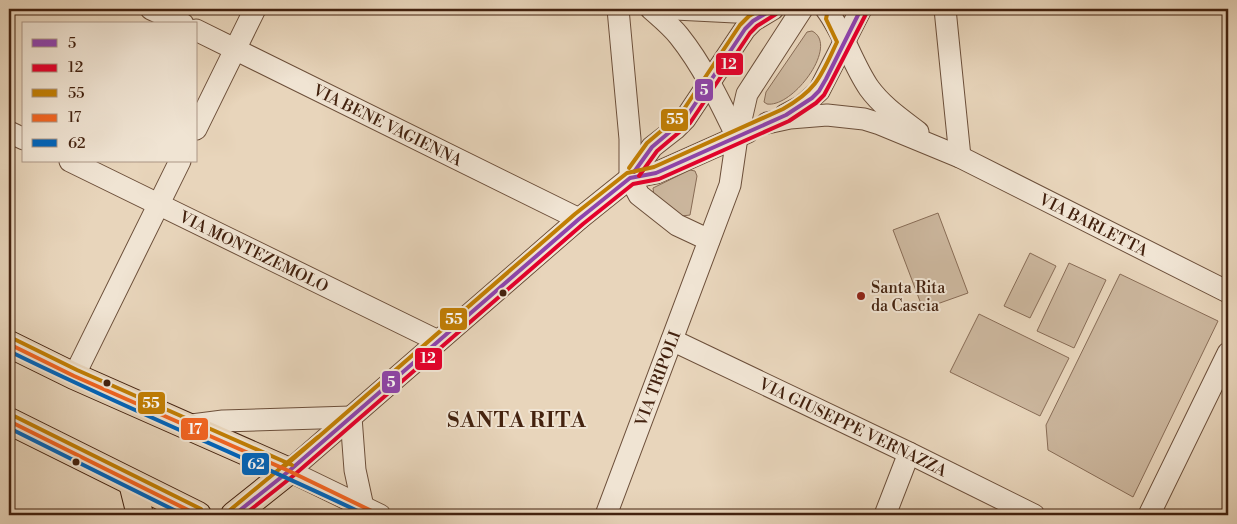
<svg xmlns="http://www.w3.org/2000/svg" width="1237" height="524" font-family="'Libre Bodoni',serif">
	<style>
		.green { fill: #ccb79e; stroke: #886c56 }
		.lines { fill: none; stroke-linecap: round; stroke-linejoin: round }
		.minor-casing { stroke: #6c4f3a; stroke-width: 23 }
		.major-casing { stroke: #43220f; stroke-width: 28 }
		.minor { stroke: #f0e4d3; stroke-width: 21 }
		.major { stroke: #e8d5bb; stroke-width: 26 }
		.bus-1-casing { stroke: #f0e4d3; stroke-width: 8 }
		.bus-2-casing { stroke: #f0e4d3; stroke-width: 8 }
		.bus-3-casing { stroke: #f0e4d3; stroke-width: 8 }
		.bus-4-casing { stroke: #f0e4d3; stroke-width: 8 }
		.bus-5-casing { stroke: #f0e4d3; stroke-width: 8 }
		.bus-1 { stroke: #8e44ad; stroke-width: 4 }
		.bus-2 { stroke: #e4002b; stroke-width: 4 }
		.bus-3 { stroke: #c17e04; stroke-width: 4 }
		.bus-4 { stroke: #f26522; stroke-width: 4 }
		.bus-5 { stroke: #0065bd; stroke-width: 4 }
		.bus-dot { fill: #43220f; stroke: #f0e4d3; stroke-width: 2 }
		.poi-dot { fill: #8f2418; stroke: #f0e4d3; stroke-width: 2 }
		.labels { text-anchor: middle; stroke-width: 4; stroke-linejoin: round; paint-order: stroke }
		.street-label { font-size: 16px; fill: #43220f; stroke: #f0e4d3 }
		.poi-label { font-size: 16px; fill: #43220f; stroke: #f0e4d3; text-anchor: start }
		.district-label { font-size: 21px; font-weight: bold; letter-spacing: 1px; fill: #43220f; stroke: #f0e4d3 }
		.line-badge { stroke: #f0e4d3; stroke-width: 2 }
		.badge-label { font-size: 14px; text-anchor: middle; font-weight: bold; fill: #fff }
	</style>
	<rect width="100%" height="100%" fill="#e8d5bb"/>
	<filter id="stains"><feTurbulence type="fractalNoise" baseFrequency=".004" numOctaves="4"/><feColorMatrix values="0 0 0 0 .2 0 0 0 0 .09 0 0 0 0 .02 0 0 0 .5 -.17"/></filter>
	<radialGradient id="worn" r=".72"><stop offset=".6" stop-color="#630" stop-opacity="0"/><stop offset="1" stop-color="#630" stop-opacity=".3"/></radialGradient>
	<g class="green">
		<path d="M 812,31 C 840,45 793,108 767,104 L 764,102 L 766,92 L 807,32 Z"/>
		<path d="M 690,170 L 695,171 L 697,176 L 690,215 L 682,216 L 654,196 L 653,188 Z"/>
		<path d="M 938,213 L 968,293 L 923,309 L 893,230 Z"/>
		<path d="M 1030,253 L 1056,266 L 1030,318 L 1004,306 Z"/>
		<path d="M 1069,263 L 1106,280 L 1074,348 L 1037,331 Z"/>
		<path d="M 1120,274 L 1218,321 L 1133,497 L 1048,450 L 1046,425 Z"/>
		<path d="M 979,314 L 1069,358 L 1040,416 L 950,372 Z"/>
	</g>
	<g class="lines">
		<g class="minor-casing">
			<g id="minor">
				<path d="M 151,9 L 183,24"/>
				<path d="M 618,9 L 630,139 L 630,178 L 639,195 L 677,225 L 709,240"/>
				<path d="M 651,9 C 660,17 671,26 679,36 C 703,66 720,102 737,137"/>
				<path d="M 675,9 L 735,12 L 764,9"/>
				<path d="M 826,9 C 844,33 852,63 869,88 C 882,106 901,119 918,132"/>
				<path d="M 945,9 L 960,157"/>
				<path id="s1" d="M 196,30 L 579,219"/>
				<path d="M 785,115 L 802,106 L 819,91 L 861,9"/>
				<path id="s2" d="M 767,123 L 790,118 L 827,115 L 864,119 L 880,124 L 960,157 L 1228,292"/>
				<path d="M 196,129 L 255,9"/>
				<path d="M 9,132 L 24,139"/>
				<path id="s3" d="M 70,161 L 438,341"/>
				<path d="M 630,178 L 656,173 L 748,132"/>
				<path id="s4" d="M 672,340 L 909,453 L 1034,515"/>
				<path d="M 74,376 L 180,161"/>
				<path d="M 351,417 L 355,470 L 363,507"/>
				<path d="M 184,426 L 223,421 L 351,417"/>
				<path d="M 380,515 L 289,471 L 579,219 L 630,178 L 652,147 L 675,129 L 685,119 L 745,29 L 753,21 L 773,9"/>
				<path id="s5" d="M 606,515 L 730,185 L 737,137 L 747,94 L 802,9"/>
				<path d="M 885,515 L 909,453"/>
				<path d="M 1149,515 L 1228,353"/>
			</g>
		</g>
		<g class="major-casing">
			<g id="major">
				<path d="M 9,344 L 74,376 L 289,471 L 234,515"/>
				<path d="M 9,421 L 198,515"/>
				<path d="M 132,483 L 140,515"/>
			</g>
		</g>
		<use href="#minor" class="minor"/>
		<use href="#major" class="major"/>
		<g class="bus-1-casing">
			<g id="bus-1">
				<path d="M 634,172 L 652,147 L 685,119 L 745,29 L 753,21 L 773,9"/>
				<path d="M 234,515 L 289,471 L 579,219 L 630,178 L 656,173 L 786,115 L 812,98 L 819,91 L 826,79 L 861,9"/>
			</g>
		</g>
		<g class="bus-2-casing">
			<g id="bus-2">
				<path d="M 639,176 L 657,151 L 690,123 L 750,33 L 757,26 L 776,14"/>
				<path d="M 244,515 L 293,476 L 583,224 L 633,184 L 659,179 L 789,121 L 816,103 L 824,95 L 831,82 L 867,12"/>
			</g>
		</g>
		<g class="bus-3-casing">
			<g id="bus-3">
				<path d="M 629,168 L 647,143 L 680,115 L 740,25 L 749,16 L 761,9"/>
				<path d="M 12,338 L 77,370 L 292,465"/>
				<path d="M 12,415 L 201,509"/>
				<path d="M 285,466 L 575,214 L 627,173 L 654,167 L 783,109 C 817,90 821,76 837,42 L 826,19 L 828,9"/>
				<path d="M 230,510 L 318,437"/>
			</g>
		</g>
		<g class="bus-4-casing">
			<g id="bus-4">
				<path d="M 9,344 L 74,376 L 289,471 L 380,515"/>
				<path d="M 9,421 L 198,515"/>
			</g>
		</g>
		<g class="bus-5-casing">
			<g id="bus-5">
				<path d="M 9,351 C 126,409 248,458 366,515"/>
				<path d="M 9,428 L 184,515"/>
			</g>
		</g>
		<use href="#bus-1" class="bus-1"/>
		<use href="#bus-2" class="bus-2"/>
		<use href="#bus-3" class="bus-3"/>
		<use href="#bus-4" class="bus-4"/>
		<use href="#bus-5" class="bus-5"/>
	</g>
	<g class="bus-dot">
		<circle cx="503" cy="293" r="4.5"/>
		<circle cx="107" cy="383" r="4.5"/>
		<circle cx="76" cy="462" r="4.5"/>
	</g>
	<circle class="poi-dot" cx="861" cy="296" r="5"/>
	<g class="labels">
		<g class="street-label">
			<text dy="6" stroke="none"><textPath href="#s1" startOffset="214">VIA BENE VAGIENNA</textPath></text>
			<text dy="6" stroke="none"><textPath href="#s2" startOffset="351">VIA BARLETTA</textPath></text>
			<text dy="6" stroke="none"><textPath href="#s3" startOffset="205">VIA MONTEZEMOLO</textPath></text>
			<text dy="6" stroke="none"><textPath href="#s5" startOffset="146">VIA TRIPOLI</textPath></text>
			<text dy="6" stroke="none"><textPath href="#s4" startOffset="201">VIA GIUSEPPE VERNAZZA</textPath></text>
		</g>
		<g class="poi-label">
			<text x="871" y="293">Santa Rita<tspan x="871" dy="18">da Cascia</tspan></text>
		</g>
		<g class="district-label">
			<text x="517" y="427">SANTA RITA</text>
		</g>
	</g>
	<g class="line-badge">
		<rect x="715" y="52" width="29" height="24" rx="5" fill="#e4002b"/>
		<rect x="694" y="78" width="20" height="24" rx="5" fill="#8e44ad"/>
		<rect x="660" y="108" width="29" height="24" rx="5" fill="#c17e04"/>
		<rect x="439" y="307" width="29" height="24" rx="5" fill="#c17e04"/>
		<rect x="414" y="347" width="29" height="24" rx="5" fill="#e4002b"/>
		<rect x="381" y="370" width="20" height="24" rx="5" fill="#8e44ad"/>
		<rect x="137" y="391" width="29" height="24" rx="5" fill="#c17e04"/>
		<rect x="180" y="417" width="29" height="24" rx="5" fill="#f26522"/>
		<rect x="241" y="452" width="29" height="24" rx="5" fill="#0065bd"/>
	</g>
	<g class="badge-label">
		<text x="729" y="69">12</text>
		<text x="704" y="95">5</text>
		<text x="675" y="124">55</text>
		<text x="454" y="324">55</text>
		<text x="428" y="363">12</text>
		<text x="391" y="387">5</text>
		<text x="151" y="408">55</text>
		<text x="195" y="434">17</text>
		<text x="256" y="469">62</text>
	</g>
	<rect width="1237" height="524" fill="none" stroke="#e8d5bb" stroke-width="30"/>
	<rect x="10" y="10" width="1217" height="504" fill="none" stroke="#43220f" stroke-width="2.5"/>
	<rect x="15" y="15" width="1207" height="494" fill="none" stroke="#43220f"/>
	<rect x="22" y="22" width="175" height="140" fill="#f0e4d3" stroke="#ab9685"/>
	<rect x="32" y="39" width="25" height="8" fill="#8e44ad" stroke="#ab9685"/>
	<text x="68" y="48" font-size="15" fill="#43220f">5</text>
	<rect x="32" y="64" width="25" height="8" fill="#e4002b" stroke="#ab9685"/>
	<text x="68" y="72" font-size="15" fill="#43220f">12</text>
	<rect x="32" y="89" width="25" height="8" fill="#c17e04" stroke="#ab9685"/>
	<text x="68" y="98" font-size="15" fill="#43220f">55</text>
	<rect x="32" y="114" width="25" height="8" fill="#f26522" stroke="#ab9685"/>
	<text x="68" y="122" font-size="15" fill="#43220f">17</text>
	<rect x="32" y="139" width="25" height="8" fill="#0065bd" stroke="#ab9685"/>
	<text x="68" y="148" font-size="15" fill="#43220f">62</text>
	<rect width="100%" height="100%" filter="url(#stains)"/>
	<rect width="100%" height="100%" fill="url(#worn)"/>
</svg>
